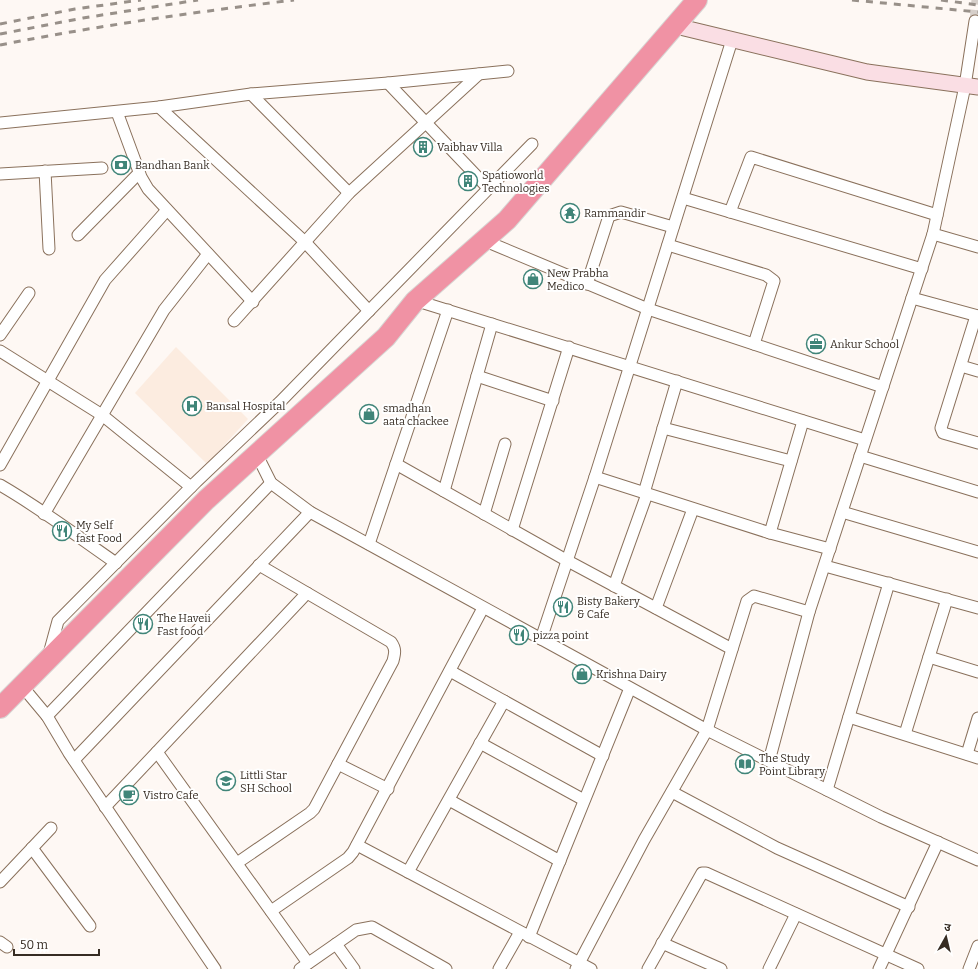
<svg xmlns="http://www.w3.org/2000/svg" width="978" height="969" font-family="Bitter,'Noto Sans Devanagari',serif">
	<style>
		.medical { fill: #fcece0 }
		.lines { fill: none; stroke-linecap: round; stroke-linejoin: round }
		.street-tunnel { stroke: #d6cfca; stroke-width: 11; stroke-dasharray: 11 5.5; stroke-linecap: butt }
		.street-casing { stroke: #8a715c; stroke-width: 13 }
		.secondary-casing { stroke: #8a715c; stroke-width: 17 }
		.highway-casing { stroke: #d7d5d3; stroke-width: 22 }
		.street { stroke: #fff; stroke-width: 11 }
		.secondary { stroke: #fadee4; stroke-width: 15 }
		.highway { stroke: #f092a4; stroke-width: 20 }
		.rail { stroke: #989089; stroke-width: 3; stroke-dasharray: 7 7; stroke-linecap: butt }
		.labels { text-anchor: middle; stroke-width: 4; stroke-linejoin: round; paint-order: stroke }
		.poi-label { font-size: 11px; fill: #362c23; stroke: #fff; text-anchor: start }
	</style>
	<rect width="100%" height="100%" fill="#fef8f4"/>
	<path class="medical" d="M 176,347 L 248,419 L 207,464 L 135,393 Z"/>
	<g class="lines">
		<path class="street-tunnel" d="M 975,21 L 977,0"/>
		<g class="street-casing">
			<g id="street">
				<path d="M 388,83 L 488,188"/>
				<path d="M 251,94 L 349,193"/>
				<path d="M 159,107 L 305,242 L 369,311"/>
				<path d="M 117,112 L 141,177 L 148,189 L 253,302"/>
				<path d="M 0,123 L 159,107 L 251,94 L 388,83 L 508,71"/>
				<path d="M 45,171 L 49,249"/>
				<path d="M 0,174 L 102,168"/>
				<path d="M 683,198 L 922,269"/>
				<path d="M 730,212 L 751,157 L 937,215"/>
				<path d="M 933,234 L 978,247"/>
				<path d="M 78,235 L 139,173"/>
				<path d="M 483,240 L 648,309 L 883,387"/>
				<path d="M 668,245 L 766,275 L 774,281 L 754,344"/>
				<path d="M 587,284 L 609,216 L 621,212 L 673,227"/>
				<path d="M 912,298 L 978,316"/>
				<path d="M 424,303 L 865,440"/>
				<path d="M 976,316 L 941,428 L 943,433 L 978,443"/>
				<path d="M 234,321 L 349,193 L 479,74"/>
				<path d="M 0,335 L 29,293"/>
				<path d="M 0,351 L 102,415 L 191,487"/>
				<path d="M 961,366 L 978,371"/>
				<path d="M 477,376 L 553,401"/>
				<path d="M 663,428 L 791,461"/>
				<path d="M 257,455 L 271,483 L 310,512 L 707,730 L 881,817 L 978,860"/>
				<path d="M 860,456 L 978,492"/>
				<path d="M 396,464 L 566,560 L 732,649"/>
				<path d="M 0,465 L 105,280 L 167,210"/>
				<path d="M 595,477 L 770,533 L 830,549"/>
				<path d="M 0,485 C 40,508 77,536 116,563"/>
				<path d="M 444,491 L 492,324"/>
				<path d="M 644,493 L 677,381"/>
				<path d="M 842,512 L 978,552"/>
				<path d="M 44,514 L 164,310 L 208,254"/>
				<path d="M 484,514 L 505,444"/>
				<path d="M 512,530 L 569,347"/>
				<path d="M 770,533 L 803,421"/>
				<path d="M 369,544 L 448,310"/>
				<path d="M 825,566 L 978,608"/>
				<path d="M 614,586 L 647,494"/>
				<path d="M 656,608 L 693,509"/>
				<path d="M 541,639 L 595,477 L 732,40"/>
				<path d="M 49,654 L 58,621 L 196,482 L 280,402 L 532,144"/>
				<path d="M 929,657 L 978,672"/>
				<path d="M 450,671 L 603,756"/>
				<path d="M 22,686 L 47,716 L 69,753 L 215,969"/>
				<path d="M 47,716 L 271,483"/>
				<path d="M 849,717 L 978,758"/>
				<path d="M 905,734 L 947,599"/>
				<path d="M 480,743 L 584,800"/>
				<path d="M 157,752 L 308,963"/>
				<path d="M 967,754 L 978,718"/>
				<path d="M 74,760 L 310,512"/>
				<path d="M 769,761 L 809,612 L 933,234 L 965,86 L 975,21"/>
				<path d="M 338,764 L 388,789"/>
				<path d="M 827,790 L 889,583"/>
				<path d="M 672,792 L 777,848 L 909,907"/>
				<path d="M 449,800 L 560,861"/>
				<path d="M 105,807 L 307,593"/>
				<path d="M 357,845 L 591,969"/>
				<path d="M 32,848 L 90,926"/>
				<path d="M 237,863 L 310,813 L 314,809 L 393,661 C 395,653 396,649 391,642 L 259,565"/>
				<path d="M 408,872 L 504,701"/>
				<path d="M 0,882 L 51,828"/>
				<path d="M 271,911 L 348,858 L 353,852 L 483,608"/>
				<path d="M 529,937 L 630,688"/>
				<path d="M 0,942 L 7,947"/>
				<path d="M 662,943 L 721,969"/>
				<path d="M 336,944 L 354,969"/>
				<path d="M 300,969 L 356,930 L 372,927 L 446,969"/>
				<path d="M 499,969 L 520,932"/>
				<path d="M 576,969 L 644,840 L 707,730 L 747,601 L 754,596 L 809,612"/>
				<path d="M 648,969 L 702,873 L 706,873 L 918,969"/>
				<path d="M 769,969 L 796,914"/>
				<path d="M 879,969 L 938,842"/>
				<path d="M 969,969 L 978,946"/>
			</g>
		</g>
		<g class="secondary-casing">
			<path id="secondary" d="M 676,26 L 867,72 L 978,87"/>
		</g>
		<g class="highway-casing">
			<path id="highway" d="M 0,708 L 206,500 L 386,337 L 415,301 L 507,220 L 697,0"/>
		</g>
		<use href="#street" class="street"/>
		<use href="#secondary" class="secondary"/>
		<use href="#highway" class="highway"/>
		<g class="rail">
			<path d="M 852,0 L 978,12"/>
			<path d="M 941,0 L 978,5"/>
			<path d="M 0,24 L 75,9 L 141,0"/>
			<path d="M 0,34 L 83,18 L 198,0"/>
			<path d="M 0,45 C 97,26 195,12 294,0"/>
		</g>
	</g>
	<defs>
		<g id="building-ring" transform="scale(1)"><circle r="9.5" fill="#fff" stroke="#408579" stroke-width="1.5"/><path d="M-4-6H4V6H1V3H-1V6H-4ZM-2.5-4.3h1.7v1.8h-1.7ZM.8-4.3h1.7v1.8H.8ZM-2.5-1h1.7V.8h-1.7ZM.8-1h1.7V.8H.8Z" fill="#408579"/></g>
		<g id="bank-ring" transform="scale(1)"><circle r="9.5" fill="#fff" stroke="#408579" stroke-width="1.5"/><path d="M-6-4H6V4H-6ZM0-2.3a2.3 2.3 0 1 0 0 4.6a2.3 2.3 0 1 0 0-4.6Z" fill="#408579"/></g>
		<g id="temple-ring" transform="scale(1)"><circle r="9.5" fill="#fff" stroke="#408579" stroke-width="1.5"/><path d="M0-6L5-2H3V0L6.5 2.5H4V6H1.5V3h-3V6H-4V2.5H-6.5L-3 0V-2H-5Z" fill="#408579"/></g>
		<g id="shop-ring" transform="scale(1)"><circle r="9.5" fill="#fff" stroke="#408579" stroke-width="1.5"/><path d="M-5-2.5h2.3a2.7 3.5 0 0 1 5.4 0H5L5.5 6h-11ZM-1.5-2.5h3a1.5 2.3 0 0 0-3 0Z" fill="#408579"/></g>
		<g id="office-ring" transform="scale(1)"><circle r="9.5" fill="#fff" stroke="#408579" stroke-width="1.5"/><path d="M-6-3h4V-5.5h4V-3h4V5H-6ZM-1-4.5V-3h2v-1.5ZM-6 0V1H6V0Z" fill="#408579"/></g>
		<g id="hospital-ring" transform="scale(1)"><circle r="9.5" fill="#fff" stroke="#408579" stroke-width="1.5"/><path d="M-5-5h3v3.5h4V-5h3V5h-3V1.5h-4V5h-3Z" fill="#408579"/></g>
		<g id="restaurant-ring" transform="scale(1)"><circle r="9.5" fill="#fff" stroke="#408579" stroke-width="1.5"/><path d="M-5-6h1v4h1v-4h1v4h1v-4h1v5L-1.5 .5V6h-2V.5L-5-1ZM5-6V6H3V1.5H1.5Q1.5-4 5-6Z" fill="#408579"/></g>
		<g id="library-ring" transform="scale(1)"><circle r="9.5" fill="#fff" stroke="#408579" stroke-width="1.5"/><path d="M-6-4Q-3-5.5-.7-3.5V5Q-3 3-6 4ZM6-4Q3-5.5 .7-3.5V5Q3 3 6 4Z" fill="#408579"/></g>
		<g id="school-ring" transform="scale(1)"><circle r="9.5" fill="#fff" stroke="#408579" stroke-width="1.5"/><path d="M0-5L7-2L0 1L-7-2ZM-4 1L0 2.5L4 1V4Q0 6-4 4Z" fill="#408579"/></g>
		<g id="cafe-ring" transform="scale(1)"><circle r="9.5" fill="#fff" stroke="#408579" stroke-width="1.5"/><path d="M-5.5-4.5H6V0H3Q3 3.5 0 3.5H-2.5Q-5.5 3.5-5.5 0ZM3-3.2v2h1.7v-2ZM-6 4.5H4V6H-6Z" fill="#408579"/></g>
	</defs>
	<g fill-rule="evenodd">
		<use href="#building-ring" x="423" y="147"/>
		<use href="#bank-ring" x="121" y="165"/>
		<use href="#building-ring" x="468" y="181"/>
		<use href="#temple-ring" x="570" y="213"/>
		<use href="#shop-ring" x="533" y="279"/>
		<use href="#office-ring" x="816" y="344"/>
		<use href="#hospital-ring" x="192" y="406"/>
		<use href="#shop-ring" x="369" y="414"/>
		<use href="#restaurant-ring" x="62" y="531"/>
		<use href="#restaurant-ring" x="563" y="607"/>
		<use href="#restaurant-ring" x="143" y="624"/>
		<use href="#restaurant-ring" x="519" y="635"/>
		<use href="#shop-ring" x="582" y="674"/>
		<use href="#library-ring" x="745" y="764"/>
		<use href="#school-ring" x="226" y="781"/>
		<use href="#cafe-ring" x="129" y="795"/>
	</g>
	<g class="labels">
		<g class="poi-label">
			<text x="437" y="151">Vaibhav Villa</text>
			<text x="135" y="169">Bandhan Bank</text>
			<text x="482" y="179">Spatioworld<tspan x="482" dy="13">Technologies</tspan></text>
			<text x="584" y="217">Rammandir</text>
			<text x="547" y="277">New Prabha<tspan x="547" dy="13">Medico</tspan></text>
			<text x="830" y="348">Ankur School</text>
			<text x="206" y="410">Bansal Hospital</text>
			<text x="383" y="412">smadhan<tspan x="383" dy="13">aata chackee</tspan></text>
			<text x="76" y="529">My Self<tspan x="76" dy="13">fast Food</tspan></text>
			<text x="577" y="605">Bisty Bakery<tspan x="577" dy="13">&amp; Cafe</tspan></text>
			<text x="157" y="622">The Haveii<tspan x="157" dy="13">Fast food</tspan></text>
			<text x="533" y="639">pizza point</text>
			<text x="596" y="678">Krishna Dairy</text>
			<text x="759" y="762">The Study<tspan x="759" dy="13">Point Library</tspan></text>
			<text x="240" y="779">Littli Star<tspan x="240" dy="13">SH School</tspan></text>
			<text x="143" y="799">Vistro Cafe</text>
		</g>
	</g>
	<g transform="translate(946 937) rotate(8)" stroke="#ffffff" stroke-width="3" paint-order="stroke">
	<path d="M0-3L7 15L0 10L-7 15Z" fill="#362c23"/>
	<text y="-6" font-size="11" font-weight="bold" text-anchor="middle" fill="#362c23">उ</text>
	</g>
	<path d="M14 949v6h85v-6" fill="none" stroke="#362c23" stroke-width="2"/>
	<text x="20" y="949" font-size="12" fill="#362c23" stroke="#ffffff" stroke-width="3" paint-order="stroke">50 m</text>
</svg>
